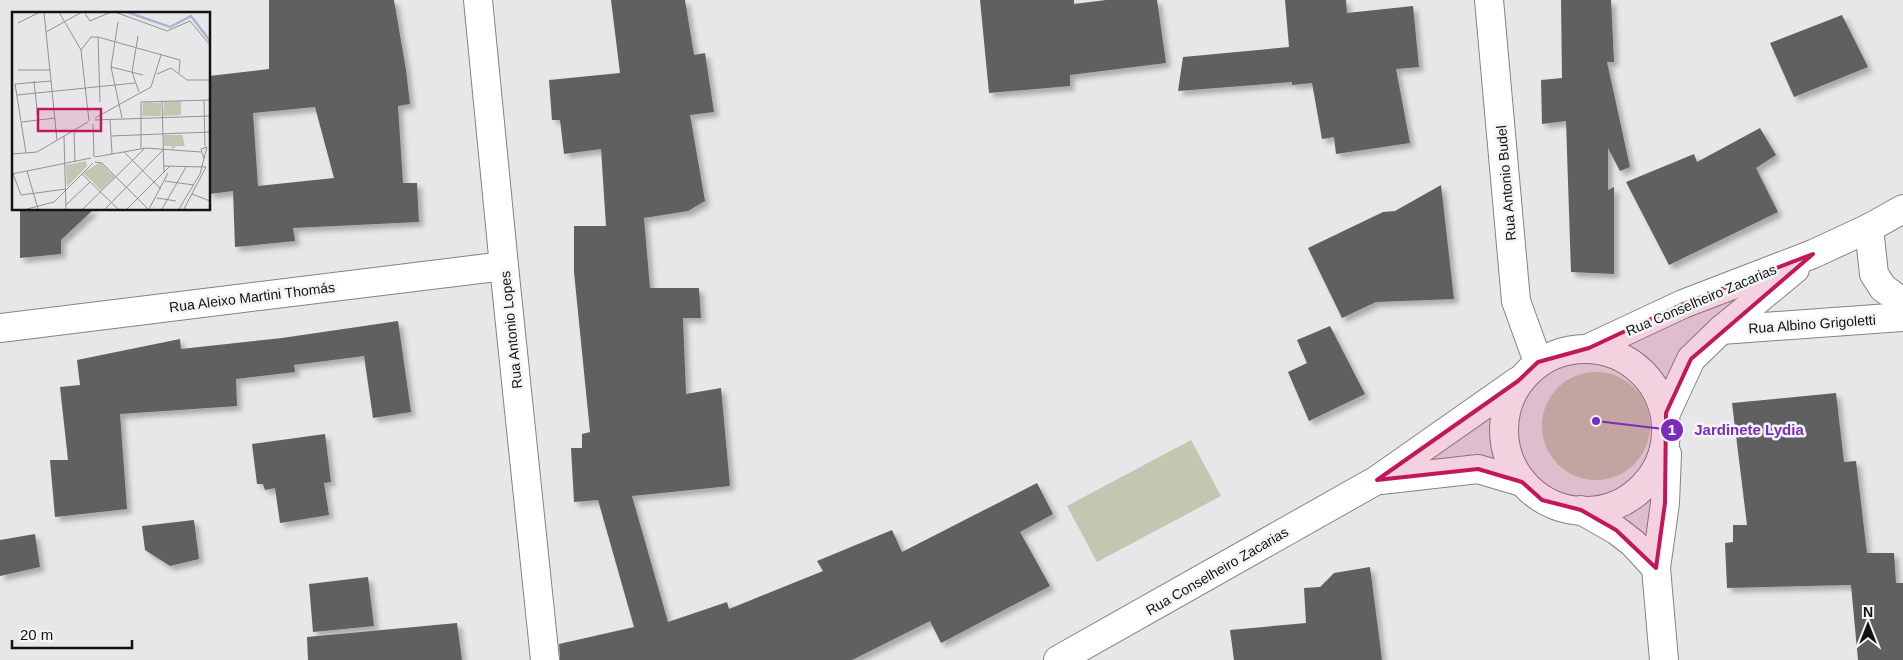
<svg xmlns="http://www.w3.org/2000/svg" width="1903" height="660" font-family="Arial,sans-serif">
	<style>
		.green { fill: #c3c7b2 }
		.building { fill: #606162; fill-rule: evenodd; filter: url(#shadow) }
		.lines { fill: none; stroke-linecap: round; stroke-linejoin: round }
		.minor-casing { stroke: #828384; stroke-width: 30 }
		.minor { stroke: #fff; stroke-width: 28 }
		.marked { fill: #c2185b; fill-opacity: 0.2; stroke: #c2185b; stroke-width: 4; stroke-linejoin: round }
		.labels { text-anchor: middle; stroke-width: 5; stroke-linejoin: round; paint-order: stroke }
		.street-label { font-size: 14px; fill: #121213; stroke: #f4f5f6 }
		.inset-river { fill: none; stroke: #a8b6d2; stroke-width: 2.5 }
		.inset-road { fill: none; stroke: #929293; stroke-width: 1 }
		.view { fill: #c2185b; fill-opacity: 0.15; stroke: #c2185b; stroke-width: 2.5 }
		.inset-edge { fill: none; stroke: #121213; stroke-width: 2.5 }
		.leader { fill: none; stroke: #7b2cbf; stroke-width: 2 }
		.callout-dot { fill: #7b2cbf; stroke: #f4f5f6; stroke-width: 2 }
		.mark-label { font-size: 15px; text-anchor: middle; font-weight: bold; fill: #fff }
		.callout-label { font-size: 15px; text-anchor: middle; font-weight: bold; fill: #7b2cbf; stroke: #f4f5f6; stroke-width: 5; stroke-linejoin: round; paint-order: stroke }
	</style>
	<defs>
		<filter id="shadow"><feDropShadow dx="4.5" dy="4.5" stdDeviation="2.5" flood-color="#0004"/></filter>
	</defs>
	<rect width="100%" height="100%" fill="#e7e7e9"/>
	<g class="green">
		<circle cx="1596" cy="426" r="54"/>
		<path d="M 1191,440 L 1221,496 L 1097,562 L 1067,506 Z"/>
	</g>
	<g class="building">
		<path d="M 269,0 L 394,0 L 406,70 L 410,104 L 398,106 L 403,183 L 417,183 L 419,222 L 293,228 L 295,241 L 235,247 L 233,191 L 209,194 L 209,76 L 269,69 ZM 315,107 L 334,178 L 258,186 L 253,113 Z"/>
		<path d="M 611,0 L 685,0 L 694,55 L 705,53 L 714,112 L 690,115 L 705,201 L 688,211 L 644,218 L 650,288 L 699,288 L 701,318 L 683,318 L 686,394 L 721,388 L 730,486 L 632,496 L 668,622 L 727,602 L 729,609 L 823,571 L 817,561 L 892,530 L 902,552 L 1037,483 L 1053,514 L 1020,532 L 1050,586 L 941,643 L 930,621 L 852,660 L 560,660 L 559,644 L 634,627 L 598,500 L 574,502 L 571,448 L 582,448 L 582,434 L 590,432 L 574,272 L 574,226 L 606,226 L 601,149 L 564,154 L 560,120 L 552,120 L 549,80 L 620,73 Z"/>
		<path d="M 980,0 L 1074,0 L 1074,4 L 1106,0 L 1157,0 L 1166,63 L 1070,75 L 1070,86 L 989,93 Z"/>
		<path d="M 1285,0 L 1346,0 L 1347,13 L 1413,6 L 1419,67 L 1396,69 L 1410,143 L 1336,154 L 1334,137 L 1322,139 L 1312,83 L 1292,85 L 1292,82 L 1178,91 L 1183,57 L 1289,47 Z"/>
		<path d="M 1561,0 L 1611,0 L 1614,62 L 1607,62 L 1630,167 L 1620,171 L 1608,148 L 1608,190 L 1614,187 L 1614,274 L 1571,272 L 1566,121 L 1542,124 L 1541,80 L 1562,78 Z"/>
		<path d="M 1842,15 L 1868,67 L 1794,97 L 1770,43 Z"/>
		<path d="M 1760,128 L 1776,155 L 1756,168 L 1778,212 L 1669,265 L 1626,182 L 1694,154 L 1697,162 Z"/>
		<path d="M 1441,185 L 1454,299 L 1376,302 L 1342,318 L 1308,248 L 1383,212 L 1395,211 Z"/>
		<path d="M 20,209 L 94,209 L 61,240 L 61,254 L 20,258 Z"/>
		<path d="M 398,321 L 411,412 L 373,418 L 364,356 L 294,365 L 295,372 L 236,379 L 237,406 L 120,414 L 127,509 L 55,517 L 50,460 L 68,460 L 60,387 L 80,385 L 77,360 L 180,339 L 181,349 L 282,338 Z"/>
		<path d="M 1330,326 L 1365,394 L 1309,421 L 1288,372 L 1307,363 L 1297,340 Z"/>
		<path d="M 1836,393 L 1844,462 L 1856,461 L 1867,553 L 1894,553 L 1896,583 L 1903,583 L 1903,660 L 1858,660 L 1851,585 L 1727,588 L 1725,543 L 1733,542 L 1733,525 L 1747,525 L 1732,403 Z"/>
		<path d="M 325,434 L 331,482 L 324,483 L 329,515 L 280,523 L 275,488 L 265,490 L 263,484 L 257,484 L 252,444 Z"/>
		<path d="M 194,520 L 199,559 L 170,566 L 145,550 L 142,526 Z"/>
		<path d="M 35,534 L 40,567 L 0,576 L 0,540 Z"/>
		<path d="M 1370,567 L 1382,660 L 1234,660 L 1230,630 L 1306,623 L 1304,588 L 1320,587 L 1334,573 Z"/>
		<path d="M 368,577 L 374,626 L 313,632 L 309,584 Z"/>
		<path d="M 457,623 L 462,660 L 308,660 L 307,637 Z"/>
	</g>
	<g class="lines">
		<g class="minor-casing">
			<g id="minor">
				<path d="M 478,0 L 504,266 L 545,660"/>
				<path d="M 1489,0 L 1516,301 L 1538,362"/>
				<path d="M 1869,228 L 1874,274 L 1883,288 L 1903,302"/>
				<path d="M 0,328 L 504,266"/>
				<path d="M 1721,330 L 1903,317"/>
				<path d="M 1589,348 L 1683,304 L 1813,254 L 1869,228 L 1903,209"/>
				<circle cx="1585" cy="430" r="81"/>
				<path d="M 1666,413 L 1691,359 L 1721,330 L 1795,269"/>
				<path d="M 1381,480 L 1478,469 L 1522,482"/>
				<path d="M 1581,510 L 1616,530 L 1633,543 L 1656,568"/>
				<path d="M 1058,660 L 1377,480 L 1518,381"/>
				<path d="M 1664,660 L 1656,568 L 1665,503 L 1667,454"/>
			</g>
		</g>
		<use href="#minor" class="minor"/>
	</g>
	<path class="marked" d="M 1813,254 L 1691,359 L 1666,413 L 1665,503 L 1656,568 L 1616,530 L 1581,510 L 1542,500 L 1522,482 L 1478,469 L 1377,480 L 1518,381 L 1538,362 L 1589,348 L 1683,304 Z"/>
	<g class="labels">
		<g class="street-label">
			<text transform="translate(1506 183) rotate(-95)" y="5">Rua Antonio Budel</text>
			<text transform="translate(252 297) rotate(-7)" y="5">Rua Aleixo Martini Thomás</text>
			<text transform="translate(1701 300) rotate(-23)" y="5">Rua Conselheiro Zacarias</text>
			<text transform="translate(1812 324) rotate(-4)" y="5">Rua Albino Grigoletti</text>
			<text transform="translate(511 330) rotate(-96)" y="5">Rua Antonio Lopes</text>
			<text transform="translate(1217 571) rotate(-30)" y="5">Rua Conselheiro Zacarias</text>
		</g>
	</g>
	<g transform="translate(12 12)">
		<rect width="198" height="198" fill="#e7e7e9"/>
		<path d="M 169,89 L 169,103 L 151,104 L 152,90 ZM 131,90 L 149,91 L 149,104 L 130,104 ZM 152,123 L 170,123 L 173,134 L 164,134 L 160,138 L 160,134 L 152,134 ZM 74,149 L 75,154 L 55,175 L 54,153 ZM 88,150 L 103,165 L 89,178 L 71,161 Z" fill="#c3c7b2"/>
		<path class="inset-river" d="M 115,0 L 158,15 L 179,4 L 198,29"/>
		<path class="inset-road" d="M 32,0 L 45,128M 47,0 L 69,38 L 77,109M 72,0 L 78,9 L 99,0M 103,0 L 155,19 L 178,9 L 198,33M 106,10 L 99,55 L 110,106M 6,11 L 28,0M 34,20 L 70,0M 126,24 L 120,60 L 127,80M 86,25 L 88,90M 69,38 L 79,25 L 86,25 L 168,48 L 167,61M 99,55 L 131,63M 6,58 L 38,58M 145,62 L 159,56 L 175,68 L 198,68M 22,69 L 26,108M 5,83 L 123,71M 192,88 L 193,134M 150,89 L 152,161M 83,106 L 139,75 L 149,43M 98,107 L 100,142M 83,108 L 198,104M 10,110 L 43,106M 81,112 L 82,145M 62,118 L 63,150M 52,124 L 54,197M 99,124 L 198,120M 129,136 L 129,90 L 198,88M 112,140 L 149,177M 14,141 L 3,72 L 39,69M 0,142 L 25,140 L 76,110M 83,145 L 134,136 L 189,140M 192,147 L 189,137 L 195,135M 83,150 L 90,151 L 136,197M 151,154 L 194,155 L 172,197M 0,159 L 9,183 L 54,177M 15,159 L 26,197M 0,162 L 79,146M 70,162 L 106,197M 153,169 L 182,173M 180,182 L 198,189M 145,186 L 164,189M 54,193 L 78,170M 15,197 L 42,190 L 81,151M 71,197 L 133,136M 93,197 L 151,138M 115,197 L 158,154M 137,197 L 156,161M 150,197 L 174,155M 167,197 L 188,162 L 195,135"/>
		<path class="view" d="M 26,97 L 89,97 L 89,119 L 26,119 Z"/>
		<rect width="198" height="198" class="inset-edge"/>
	</g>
	<path class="leader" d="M1596 421L1672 430"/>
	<g class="callout-dot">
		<circle cx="1596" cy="421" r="5"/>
		<circle cx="1672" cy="430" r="12"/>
	</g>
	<g class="mark-label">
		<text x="1672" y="435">1</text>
	</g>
	<g class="callout-label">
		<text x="1749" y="435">Jardinete Lydia</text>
	</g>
	<g transform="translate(1868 625)" stroke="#f4f5f6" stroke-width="4" paint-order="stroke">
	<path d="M0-4L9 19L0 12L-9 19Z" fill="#121213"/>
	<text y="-8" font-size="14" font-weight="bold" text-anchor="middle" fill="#121213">N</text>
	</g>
	<path d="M12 640v8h120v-8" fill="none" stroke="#121213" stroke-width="2.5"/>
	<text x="20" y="640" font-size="15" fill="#121213" stroke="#f4f5f6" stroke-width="4" paint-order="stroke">20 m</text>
</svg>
